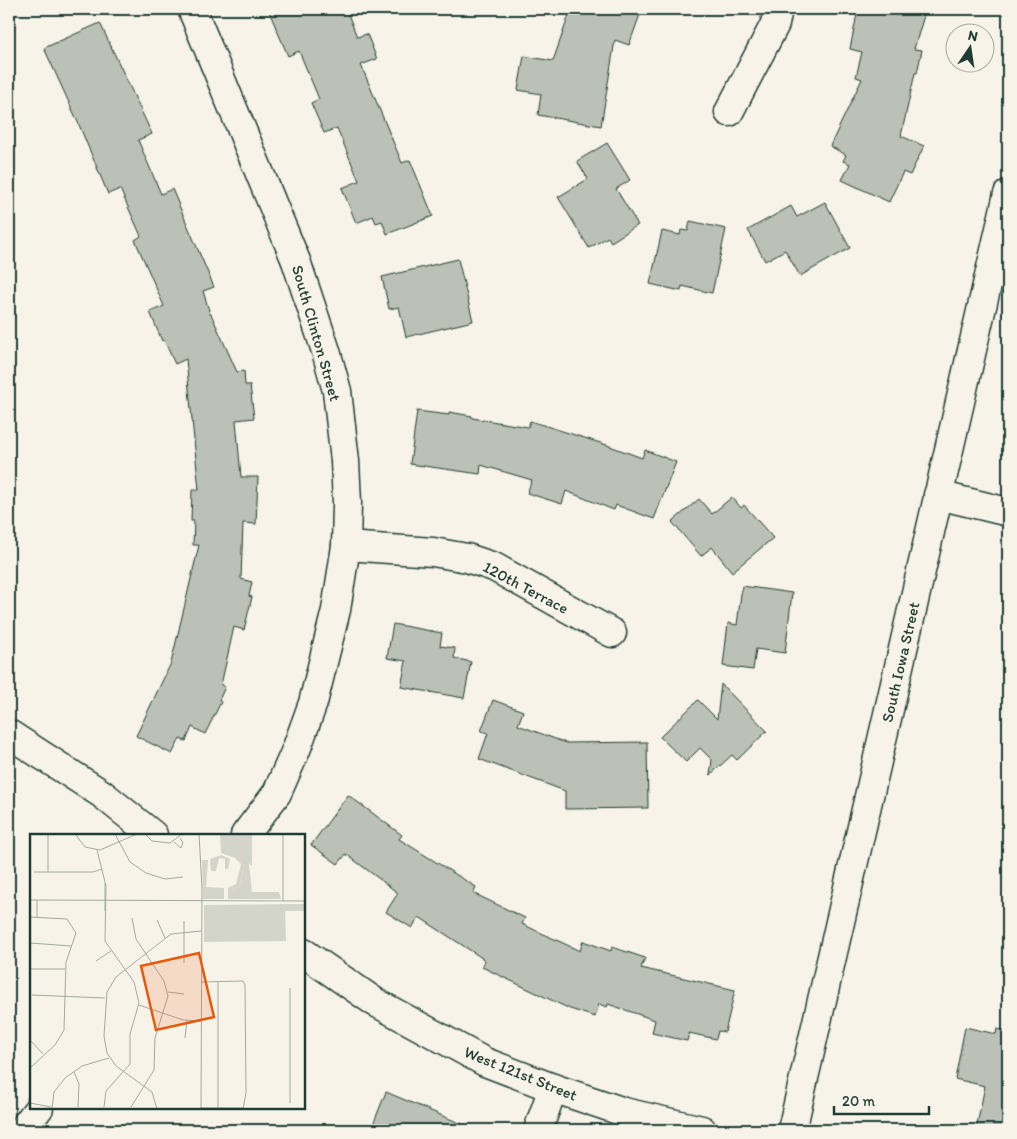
<svg xmlns="http://www.w3.org/2000/svg" width="1017" height="1139" font-family="Itim,sans-serif">
	<style>
		.building { fill: #bbc1b6; stroke: #1f3d34 }
		.lines { fill: none; stroke-linecap: round; stroke-linejoin: round }
		.street-casing { stroke: #1f3d34; stroke-width: 31 }
		.secondary-casing { stroke: #1f3d34; stroke-width: 31 }
		.street { stroke: #f7f3e8; stroke-width: 28 }
		.secondary { stroke: #f7f3e8; stroke-width: 28 }
		.labels { text-anchor: middle; stroke-width: 4; stroke-linejoin: round; paint-order: stroke }
		.street-label { font-size: 16px; fill: #1f3d34; stroke: #f7f3e8 }
		.inset-road { fill: none; stroke: #a1aaa0; stroke-width: 1 }
		.view { fill: #e8590c; fill-opacity: 0.15; stroke: #e8590c; stroke-width: 2.5 }
		.inset-edge { fill: none; stroke: #1f3d34; stroke-width: 2.5 }
	</style>
	<rect width="100%" height="100%" fill="#f7f3e8"/>
	<filter id="ink" filterUnits="userSpaceOnUse"><feTurbulence type="fractalNoise" baseFrequency=".02" numOctaves="2"/><feDisplacementMap in="SourceGraphic" scale="10" xChannelSelector="R" yChannelSelector="G"/><feConvolveMatrix kernelMatrix="1 2 1 2 8 2 1 2 1" color-interpolation-filters="sRGB"/></filter>
	<g filter="url(#ink)">
		<g class="building">
			<path d="M 268,9 L 346,9 L 357,37 L 367,34 L 377,59 L 361,65 L 402,163 L 410,160 L 433,216 L 387,234 L 382,221 L 376,223 L 373,216 L 356,223 L 342,188 L 359,181 L 337,128 L 324,133 L 311,103 L 319,99 L 299,51 L 288,56 Z"/>
			<path d="M 571,9 L 642,9 L 629,45 L 615,40 L 601,126 L 538,115 L 541,94 L 518,90 L 524,56 L 553,61 Z"/>
			<path d="M 858,9 L 926,9 L 914,49 L 922,50 L 917,73 L 915,73 L 901,136 L 924,146 L 910,175 L 903,172 L 889,202 L 842,180 L 850,164 L 843,161 L 846,155 L 830,146 L 862,79 L 856,77 L 862,52 L 850,49 Z"/>
			<path d="M 100,23 L 152,134 L 138,140 L 161,194 L 172,189 L 214,287 L 203,291 L 210,314 L 211,314 L 237,372 L 244,371 L 245,385 L 250,385 L 254,418 L 236,420 L 241,477 L 258,477 L 256,524 L 243,523 L 241,579 L 252,582 L 249,596 L 252,597 L 244,630 L 234,627 L 221,685 L 225,687 L 219,700 L 221,702 L 205,734 L 192,727 L 186,741 L 180,739 L 172,754 L 136,736 L 171,663 L 199,545 L 193,545 L 194,521 L 191,521 L 192,490 L 199,490 L 186,359 L 175,364 L 164,340 L 162,341 L 150,312 L 164,306 L 135,240 L 141,236 L 120,189 L 108,194 L 77,120 L 44,48 Z"/>
			<path d="M 607,143 L 630,180 L 616,189 L 638,225 L 611,242 L 608,237 L 589,248 L 558,197 L 588,179 L 577,161 Z"/>
			<path d="M 825,202 L 850,248 L 800,276 L 785,250 L 765,261 L 748,230 L 791,206 L 797,217 Z"/>
			<path d="M 690,221 L 726,229 L 712,293 L 682,286 L 681,291 L 650,284 L 662,231 L 680,235 L 681,230 L 688,231 Z"/>
			<path d="M 458,259 L 473,321 L 406,337 L 399,307 L 389,309 L 382,277 Z"/>
			<path d="M 417,411 L 449,415 L 449,412 L 472,416 L 472,418 L 528,427 L 530,421 L 607,445 L 642,458 L 645,450 L 676,462 L 654,519 L 616,505 L 614,510 L 566,491 L 562,504 L 527,493 L 532,480 L 481,465 L 480,474 L 410,464 Z"/>
			<path d="M 732,497 L 741,508 L 744,505 L 773,538 L 732,572 L 712,547 L 701,556 L 672,522 L 699,499 L 712,514 Z"/>
			<path d="M 742,586 L 792,593 L 785,653 L 756,649 L 753,670 L 723,666 L 728,623 L 737,625 Z"/>
			<path d="M 393,624 L 442,633 L 440,646 L 455,648 L 454,658 L 471,662 L 464,698 L 401,687 L 406,661 L 387,658 Z"/>
			<path d="M 721,684 L 767,731 L 737,760 L 732,755 L 710,775 L 712,760 L 700,748 L 686,762 L 660,737 L 698,700 L 717,719 Z"/>
			<path d="M 493,700 L 523,711 L 518,725 L 566,743 L 647,742 L 648,808 L 565,809 L 565,791 L 479,759 L 488,733 L 481,731 Z"/>
			<path d="M 348,795 L 402,835 L 399,839 L 476,887 L 473,893 L 525,918 L 522,924 L 580,951 L 583,941 L 611,951 L 612,947 L 645,958 L 641,968 L 735,990 L 725,1032 L 718,1031 L 716,1039 L 689,1033 L 687,1041 L 652,1033 L 655,1020 L 608,1004 L 607,1007 L 599,1004 L 595,1017 L 570,1009 L 482,967 L 485,960 L 419,917 L 412,928 L 386,912 L 398,893 L 346,854 L 338,864 L 311,845 Z"/>
			<path d="M 965,1027 L 996,1034 L 997,1029 L 1008,1031 L 1008,1130 L 976,1130 L 985,1086 L 955,1079 Z"/>
			<path d="M 386,1092 L 476,1130 L 377,1130 L 379,1125 L 374,1122 Z"/>
		</g>
		<g class="lines">
			<g class="street-casing">
				<g id="street">
					<path d="M 192,9 L 296,261 L 326,351 L 337,391 L 345,461 L 347,503 L 346,546 L 336,610 L 313,703 L 296,750 L 277,793 L 245,835"/>
					<path d="M 729,112 L 775,24 L 778,9"/>
					<path d="M 938,495 L 1008,512"/>
					<path d="M 346,546 L 433,552 L 467,558 L 494,567 L 612,633"/>
					<path d="M 9,734 L 102,794 L 153,835"/>
					<path d="M 304,953 L 375,1002 L 485,1062 L 553,1088 L 624,1112 L 702,1130"/>
					<path d="M 22,1130 L 39,1108"/>
					<path d="M 538,1130 L 553,1088"/>
				</g>
			</g>
			<g class="secondary-casing">
				<path id="secondary" d="M 792,1130 L 1008,194"/>
			</g>
			<use href="#street" class="street"/>
			<use href="#secondary" class="secondary"/>
		</g>
	</g>
	<g class="labels">
		<g class="street-label">
			<text transform="translate(317 333) rotate(74)" y="6">South Clinton Street</text>
			<text transform="translate(526 587) rotate(28)" y="6">120th Terrace</text>
			<text transform="translate(900 662) rotate(-77)" y="6">South Iowa Street</text>
			<text transform="translate(521 1073) rotate(22)" y="6">West 121st Street</text>
		</g>
	</g>
	<g transform="translate(30 834)">
		<rect width="275" height="275" fill="#f7f3e8"/>
		<path d="M 190,0 L 222,0 L 222,32 L 219,29 L 213,35 L 211,51 L 199,58 L 249,58 L 251,65 L 198,65 L 198,54 L 206,50 L 211,30 L 205,24 L 191,19 ZM 191,21 L 200,25 L 198,35 L 195,35 L 195,25 L 189,24 L 186,37 L 181,37 L 180,25 ZM 172,26 L 178,26 L 176,53 L 194,54 L 194,65 L 173,65 ZM 275,70 L 275,77 L 255,77 L 256,107 L 174,108 L 174,71 Z" fill="#d3d5ca"/>
		<path d="M 219,29 L 222,59 L 199,58 L 211,51 L 214,30 Z" fill="#d3d5ca"/>
		<path class="inset-road" d="M 18,0 L 18,38M 45,0 L 55,13 L 70,16 L 107,0M 85,0 L 100,28 L 116,39 L 135,45 L 153,43M 115,0 L 122,7 L 140,9 L 152,0M 169,0 L 172,54 L 171,275M 253,0 L 253,67M 144,8 L 151,14 L 153,9 L 150,4M 67,16 L 76,52 L 75,107 L 104,148 L 109,169 L 100,200 L 100,230 L 76,257 L 74,273M 4,38 L 63,38 L 72,35M 0,66 L 275,67M 7,66 L 7,83M 75,77 L 75,49M 0,83 L 37,85 L 46,99 L 36,128 L 34,196 L 25,211 L 0,234M 127,86 L 135,104M 0,109 L 41,112M 66,127 L 81,117M 154,129 L 154,87M 0,135 L 35,135M 171,148 L 213,147 L 215,151 L 216,259 L 213,275M 188,148 L 188,274M 260,154 L 260,269M 138,158 L 154,160M 2,161 L 75,164M 109,171 L 153,186 L 171,187M 155,204 L 157,186M 0,206 L 13,220M 44,238 L 49,250 L 48,273M 0,269 L 21,273M 101,273 L 124,236 L 125,204 L 138,162 L 134,147 L 106,105 L 102,84M 171,274 L 213,274M 22,275 L 24,258 L 35,244 L 52,232 L 79,224M 127,275 L 122,258 L 86,232 L 77,219 L 74,202 L 77,158 L 86,143 L 141,100 L 171,97"/>
		<path class="view" d="M 169,119 L 184,183 L 126,196 L 111,132 Z"/>
		<rect width="275" height="275" class="inset-edge"/>
	</g>
	<rect width="1017" height="1139" fill="none" stroke="#f7f3e8" stroke-width="30"/>
	<rect x="15" y="15" width="987" height="1109" fill="none" stroke="#1f3d34" stroke-width="2" filter="url(#ink)"/>
	<g transform="translate(970 48) rotate(13)"><circle r="24" fill="#f7f3e8" stroke="#a1aaa0"/>
	<path d="M0-4L9 19L0 12L-9 19Z" fill="#1f3d34"/>
	<text y="-8" font-size="14" font-weight="bold" text-anchor="middle" fill="#1f3d34">N</text>
	</g>
	<path d="M834 1106v8h95v-8" fill="none" stroke="#1f3d34" stroke-width="2.5"/>
	<text x="842" y="1106" font-size="15" fill="#1f3d34" stroke="#f7f3e8" stroke-width="4" paint-order="stroke">20 m</text>
</svg>
